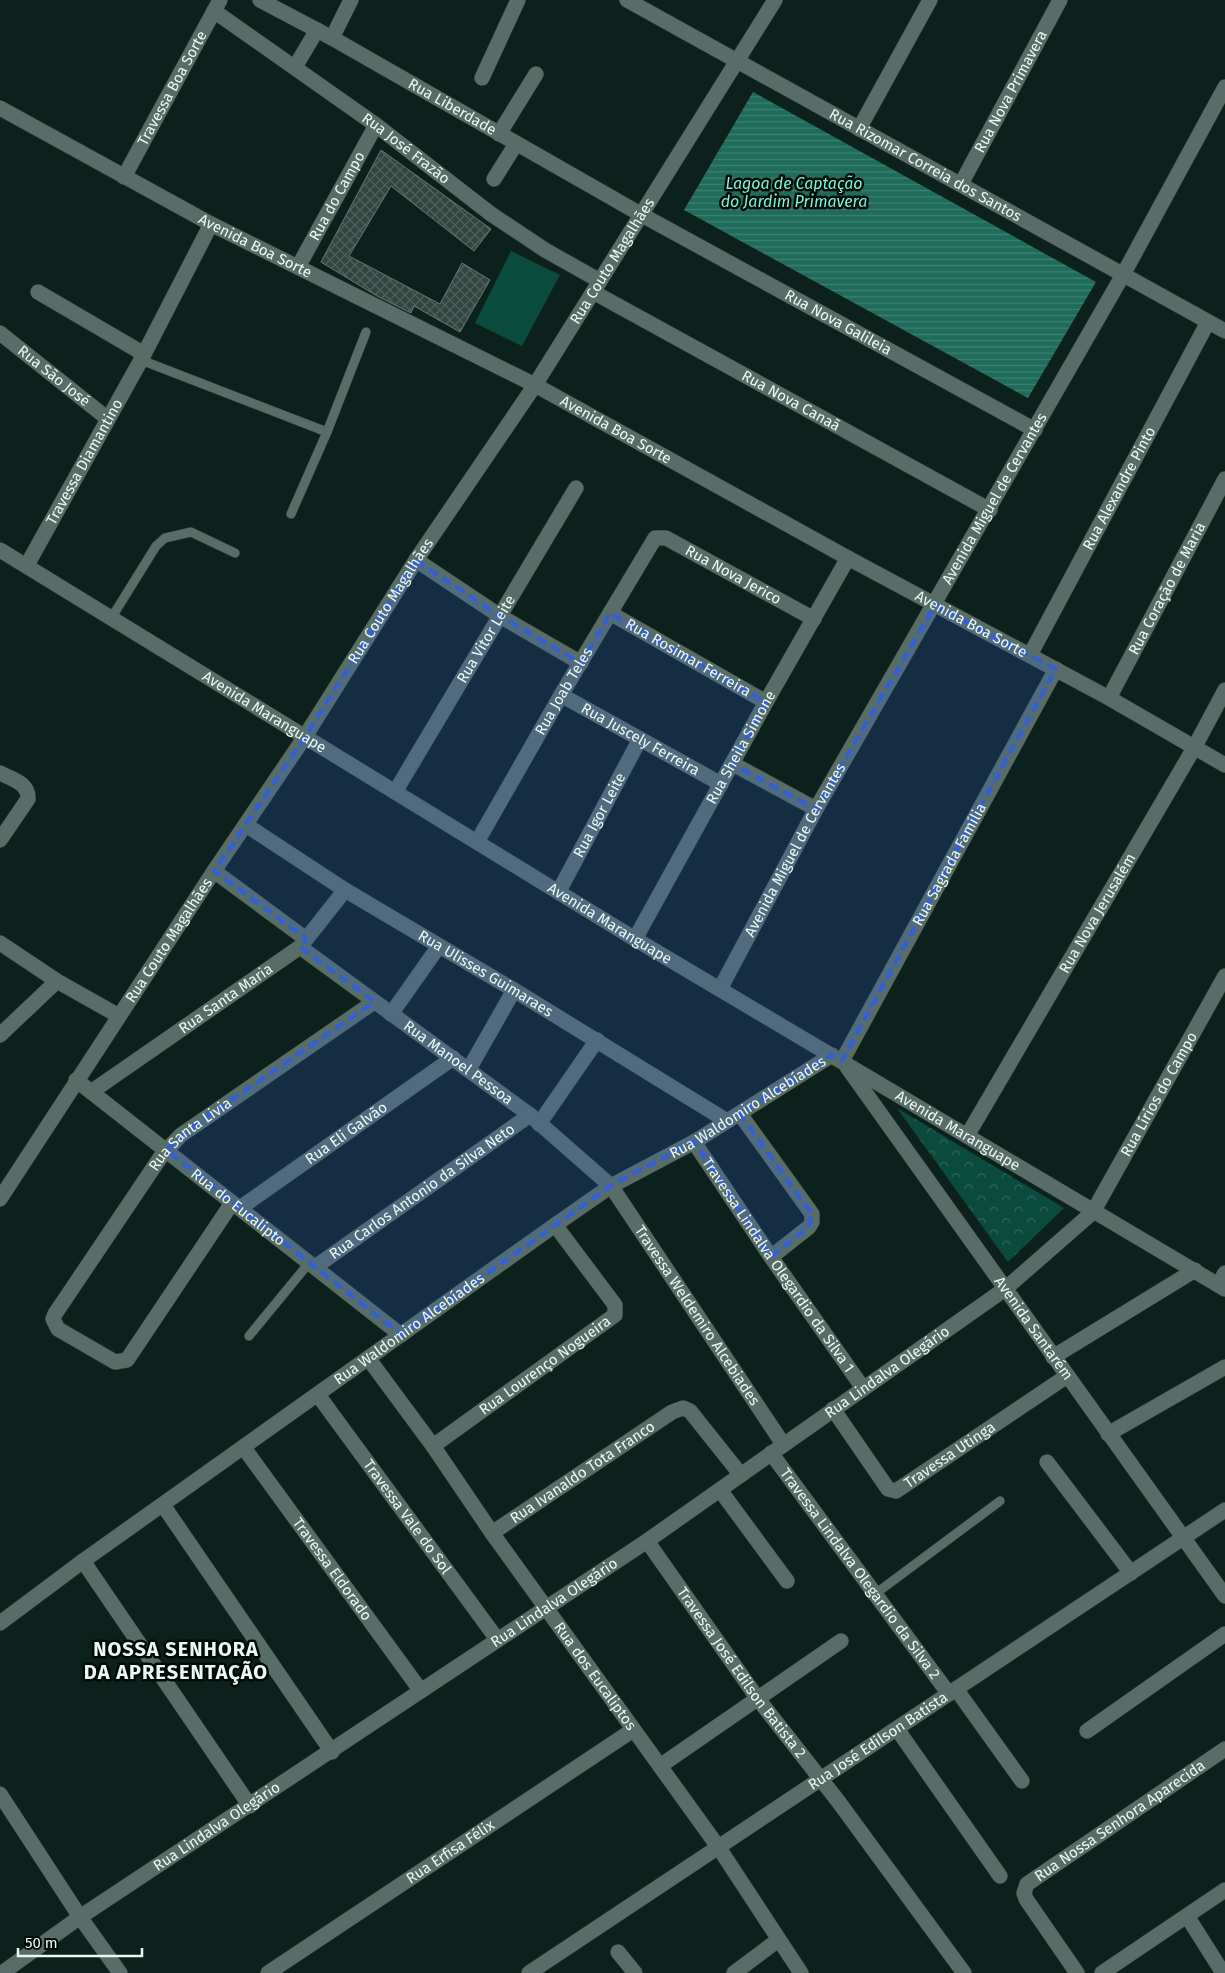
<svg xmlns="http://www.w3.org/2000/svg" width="1225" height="1973" font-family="'Fira Sans',sans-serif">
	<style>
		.park { fill: url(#park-crowns) }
		.pitch { fill: #0a4b3e }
		.water { fill: url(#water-rules) }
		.building { fill: url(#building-cross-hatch); stroke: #637972 }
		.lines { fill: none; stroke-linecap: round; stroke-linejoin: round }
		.lane-casing { stroke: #2f3a36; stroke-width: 10 }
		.street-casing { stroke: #2f3a36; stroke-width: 16 }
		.secondary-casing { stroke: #2f3a36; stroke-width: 16 }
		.lane { stroke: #586d67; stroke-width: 9 }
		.street { stroke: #586d67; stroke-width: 15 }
		.secondary { stroke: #586d67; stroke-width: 15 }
		.marked { fill: #325fdb; fill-opacity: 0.2; stroke: #325fdb; stroke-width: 4; stroke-dasharray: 10 6; stroke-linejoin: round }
		.labels { text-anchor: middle; stroke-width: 5; stroke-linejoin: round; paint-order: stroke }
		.street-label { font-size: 15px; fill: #ebf8f4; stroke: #030907 }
		.water-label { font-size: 16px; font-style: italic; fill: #72fad9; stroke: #030907 }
		.district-label { font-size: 20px; font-weight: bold; letter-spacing: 1px; fill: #ebf8f4; stroke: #030907 }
	</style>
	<defs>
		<pattern id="park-crowns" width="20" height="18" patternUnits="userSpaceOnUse" patternTransform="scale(1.25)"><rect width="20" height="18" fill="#0a4b3e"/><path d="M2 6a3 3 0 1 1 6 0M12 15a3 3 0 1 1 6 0" fill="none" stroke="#2e665a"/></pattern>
		<pattern id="water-rules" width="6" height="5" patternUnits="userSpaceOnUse" patternTransform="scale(1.25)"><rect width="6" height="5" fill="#1f6c5b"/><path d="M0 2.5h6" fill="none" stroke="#408273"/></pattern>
		<pattern id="building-cross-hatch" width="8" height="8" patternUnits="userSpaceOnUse" patternTransform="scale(1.25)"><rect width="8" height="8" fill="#314640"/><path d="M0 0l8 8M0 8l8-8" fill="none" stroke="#4f615c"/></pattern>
	</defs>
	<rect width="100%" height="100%" fill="#0d211c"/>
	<path class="park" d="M 897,1108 L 1064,1208 L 1008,1262 Z"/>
	<path class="pitch" d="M 511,251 L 560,275 L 522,346 L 475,323 Z"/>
	<path class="water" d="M 753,92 L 1096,282 L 1028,398 L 684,210 Z"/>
	<path class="building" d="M 381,150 L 491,229 L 474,251 L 391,186 L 349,256 L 440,304 L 462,263 L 490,280 L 460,332 L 414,306 L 411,313 L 377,296 L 321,262 Z"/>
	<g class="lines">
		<g class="lane-casing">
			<g id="lane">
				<path d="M 141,360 L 327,432"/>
				<path d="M 291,514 L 327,432 L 366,332"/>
				<path d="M 112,617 L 156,546 L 165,538 L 191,532 L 235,553"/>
				<path d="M 249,1336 L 309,1263"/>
				<path d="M 875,1594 L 1000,1501"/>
			</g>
		</g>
		<g class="street-casing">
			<g id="street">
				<path id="s1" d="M 260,0 L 332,38 L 642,215 L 1035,430"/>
				<path id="s2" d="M 627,0 L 1225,331"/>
				<path id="s3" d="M 214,11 L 376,125 L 491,214 L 545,250 L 600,281"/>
				<path d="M 332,38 L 351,0"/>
				<path d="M 295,67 L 317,30"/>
				<path d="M 482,78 L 518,0"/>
				<path d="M 859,129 L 930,0"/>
				<path d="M 499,134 L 536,74"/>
				<path id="s4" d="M 124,177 L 220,0"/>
				<path d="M 494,179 L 516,144"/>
				<path id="s5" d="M 961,184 L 1060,0"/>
				<path id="s6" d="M 298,267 L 376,125"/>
				<path d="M 38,292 L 144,354"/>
				<path id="s7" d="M 593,292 L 990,510"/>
				<path id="s8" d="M 0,333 L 108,419"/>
				<path d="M 416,560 L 500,616 L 581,663"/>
				<path id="s9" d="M 27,565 L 141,360 L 211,224"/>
				<path id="s10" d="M 610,613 L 766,702"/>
				<path id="s11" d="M 1030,655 L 1208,322"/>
				<path id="s12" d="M 561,695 L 721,784"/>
				<path id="s13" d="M 1109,698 L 1225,479"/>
				<path d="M 733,764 L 816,809"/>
				<path d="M 0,773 C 12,779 29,783 28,799 L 0,840"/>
				<path id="s14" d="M 395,792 L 576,488"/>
				<path id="s15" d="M 246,825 L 345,890 L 514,990 L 727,1121"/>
				<path id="s16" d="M 477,842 L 561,695 L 655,538 L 666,538 L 814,619"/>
				<path d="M 214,871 L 306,939"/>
				<path id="s17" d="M 559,891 L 640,739"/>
				<path id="s18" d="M 635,939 L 766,702 L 848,558"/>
				<path d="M 0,943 L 57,981 L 119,1016"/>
				<path id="s19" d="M 300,947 L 530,1115 L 611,1186 L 783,1444"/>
				<path id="s20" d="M 720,989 L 816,809 L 1124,273 L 1225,87"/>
				<path d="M 391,1014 L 439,946"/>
				<path d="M 0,1035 L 57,981"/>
				<path id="s21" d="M 842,1061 L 1056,669"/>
				<path d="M 469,1069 L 514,990"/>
				<path id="s22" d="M 76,1080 L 401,1335"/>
				<path id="s23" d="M 91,1092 L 300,947 L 345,890"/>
				<path d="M 740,1114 L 812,1214 L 812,1222 L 809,1227 L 771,1257"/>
				<path d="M 539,1124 L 597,1040"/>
				<path id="s24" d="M 967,1136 L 1194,748 L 1225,690"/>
				<path id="s25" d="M 694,1142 L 771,1257 L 863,1388"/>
				<path id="s26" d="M 0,1199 L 214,871 L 304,738"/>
				<path id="s27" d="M 232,1203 L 127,1360 L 115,1362 L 58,1329 L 53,1319 L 55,1314 L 162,1155 L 181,1135 L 374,1002"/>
				<path id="s28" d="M 240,1208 L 453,1058"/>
				<path id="s29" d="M 1093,1212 L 1225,976"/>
				<path id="s30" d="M 315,1267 L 530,1115"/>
				<path d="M 1218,1285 L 1225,1273"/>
				<path d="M 1053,1357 L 1195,1270"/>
				<path id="s31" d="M 368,1358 L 433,1446 L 492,1533 L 719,1848 L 801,1973"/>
				<path id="s32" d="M 318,1395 L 497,1639"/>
				<path id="s33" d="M 833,1409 L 888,1489 L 896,1491 L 1067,1376"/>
				<path d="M 1108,1434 L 1225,1367"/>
				<path id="s34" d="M 433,1446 L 615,1315 L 615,1305 L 555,1225"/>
				<path id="s35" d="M 244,1448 L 421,1691"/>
				<path id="s36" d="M 771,1453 L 949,1694"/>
				<path d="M 1047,1462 L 1131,1573"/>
				<path d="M 720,1490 L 787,1581"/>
				<path d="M 163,1505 L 332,1752"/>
				<path id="s37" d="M 492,1533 L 672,1412 L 683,1408 L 690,1411 L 741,1475"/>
				<path id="s38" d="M 647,1541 L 758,1699 L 838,1801 L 964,1973"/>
				<path d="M 83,1561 L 250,1806"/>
				<path id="s39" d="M 0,1623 L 83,1561 L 555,1225 L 611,1186 L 694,1142 L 832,1055"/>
				<path d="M 956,1689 L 1022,1781"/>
				<path d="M 897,1729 L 1000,1876"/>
				<path d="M 1087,1731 L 1225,1634"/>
				<path d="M 660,1766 L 841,1641"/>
				<path d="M 0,1794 L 80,1917 L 120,1973"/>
				<path d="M 1187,1916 L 1223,1973"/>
				<path d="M 618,1952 L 635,1973"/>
				<path id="s40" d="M 2,1973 L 80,1917 L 647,1541 L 1005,1289"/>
				<path id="s41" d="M 268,1973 L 633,1730"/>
				<path id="s42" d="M 529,1973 L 1225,1510"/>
				<path d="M 734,1973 L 778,1940"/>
				<path id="s43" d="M 1077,1973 L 1026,1899 L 1024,1893 L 1027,1884 L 1225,1749"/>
				<path d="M 1102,1973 L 1225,1890"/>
			</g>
		</g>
		<g class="secondary-casing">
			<g id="secondary">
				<path id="s44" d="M 0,108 L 211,224 L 535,385 L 848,558 L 1109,698 L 1225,765"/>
				<path id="s45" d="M 0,550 L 635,939 L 1225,1289"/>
				<path id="s46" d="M 304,738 L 416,560 L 535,385 L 775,0"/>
				<path id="s47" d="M 847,1067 L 1225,1596"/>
				<path d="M 1005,1289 L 1093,1212"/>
			</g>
		</g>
		<use href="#lane" class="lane"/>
		<use href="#street" class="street"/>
		<use href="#secondary" class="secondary"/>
	</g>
	<path class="marked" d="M 416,560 L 500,616 L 581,663 L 610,613 L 766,702 L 733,764 L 816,809 L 935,605 L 1056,669 L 842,1061 L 832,1055 L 740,1114 L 812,1214 L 809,1227 L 771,1257 L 694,1142 L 611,1186 L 401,1335 L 166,1150 L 197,1123 L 374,1002 L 300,947 L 306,939 L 214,871 L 304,738 Z"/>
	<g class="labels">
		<g class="street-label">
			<text dy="5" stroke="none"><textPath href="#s4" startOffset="101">Travessa Boa Sorte</textPath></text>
			<text dy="5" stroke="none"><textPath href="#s5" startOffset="105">Rua Nova Primavera</textPath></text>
			<text dy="5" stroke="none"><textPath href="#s1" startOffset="220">Rua Liberdade</textPath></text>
			<text dy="5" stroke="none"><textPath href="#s3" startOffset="236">Rua José Frazão</textPath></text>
			<text dy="5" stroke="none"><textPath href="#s2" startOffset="341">Rua Rizomar Correia dos Santos</textPath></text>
			<text dy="5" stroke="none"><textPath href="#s6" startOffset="81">Rua do Campo</textPath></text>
			<text dy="5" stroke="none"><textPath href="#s44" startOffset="290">Avenida Boa Sorte</textPath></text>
			<text dy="5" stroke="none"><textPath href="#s46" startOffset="568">Rua Couto Magalhães</textPath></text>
			<text dy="5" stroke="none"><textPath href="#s1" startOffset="662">Rua Nova Galileia</textPath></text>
			<text dy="5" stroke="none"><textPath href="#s8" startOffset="69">Rua São José</textPath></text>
			<text dy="5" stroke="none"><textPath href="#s7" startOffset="226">Rua Nova Canaã</textPath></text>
			<text dy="5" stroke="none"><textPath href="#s44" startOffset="695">Avenida Boa Sorte</textPath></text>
			<text dy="5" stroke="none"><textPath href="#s9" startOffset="118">Travessa Diamantino</textPath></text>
			<text dy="5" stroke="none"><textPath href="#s11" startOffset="189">Rua Alexandre Pinto</textPath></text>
			<text dy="5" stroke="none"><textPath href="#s20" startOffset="562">Avenida Miguel de Cervantes</textPath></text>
			<text dy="5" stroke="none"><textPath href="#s16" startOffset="440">Rua Nova Jerico</textPath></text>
			<text dy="5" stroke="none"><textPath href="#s13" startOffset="124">Rua Coração de Maria</textPath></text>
			<text dy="5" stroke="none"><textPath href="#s46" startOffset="162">Rua Couto Magalhães</textPath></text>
			<text dy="5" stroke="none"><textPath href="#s44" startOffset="1100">Avenida Boa Sorte</textPath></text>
			<text dy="5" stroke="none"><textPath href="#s14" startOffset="178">Rua Vitor Leite</textPath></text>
			<text dy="5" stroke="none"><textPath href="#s10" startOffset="90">Rua Rosimar Ferreira</textPath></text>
			<text dy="5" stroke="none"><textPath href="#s16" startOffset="174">Rua Joab Teles</textPath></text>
			<text dy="5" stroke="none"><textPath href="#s45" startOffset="310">Avenida Maranguape</textPath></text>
			<text dy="5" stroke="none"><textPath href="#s12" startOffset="91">Rua Juscely Ferreira</textPath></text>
			<text dy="5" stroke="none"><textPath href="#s18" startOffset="219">Rua Sheila Simone</textPath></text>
			<text dy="5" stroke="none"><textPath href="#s17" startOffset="86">Rua Igor Leite</textPath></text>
			<text dy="5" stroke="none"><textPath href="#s20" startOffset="158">Avenida Miguel de Cervantes</textPath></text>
			<text dy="5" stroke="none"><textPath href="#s21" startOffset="224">Rua Sagrada Família</textPath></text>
			<text dy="5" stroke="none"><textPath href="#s24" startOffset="258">Rua Nova Jerusalém</textPath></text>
			<text dy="5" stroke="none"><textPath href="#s45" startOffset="715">Avenida Maranguape</textPath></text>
			<text dy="5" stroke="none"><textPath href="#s26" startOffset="309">Rua Couto Magalhães</textPath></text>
			<text dy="5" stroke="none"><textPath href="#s15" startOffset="282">Rua Ulisses Guimaraes</textPath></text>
			<text dy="5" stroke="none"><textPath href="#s23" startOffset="164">Rua Santa Maria</textPath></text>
			<text dy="5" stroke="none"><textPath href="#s19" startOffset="196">Rua Manoel Pessoa</textPath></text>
			<text dy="5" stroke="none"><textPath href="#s29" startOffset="135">Rua Lírios do Campo</textPath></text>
			<text dy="5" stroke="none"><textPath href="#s39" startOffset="909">Rua Waldomiro Alcebíades</textPath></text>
			<text dy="5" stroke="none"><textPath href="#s45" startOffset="1120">Avenida Maranguape</textPath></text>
			<text dy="5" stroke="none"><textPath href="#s28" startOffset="130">Rua Eli Galvão</textPath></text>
			<text dy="5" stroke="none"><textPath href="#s27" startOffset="510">Rua Santa Livia</textPath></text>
			<text dy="5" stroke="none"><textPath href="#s30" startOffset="131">Rua Carlos Antonio da Silva Neto</textPath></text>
			<text dy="5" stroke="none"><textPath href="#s22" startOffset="206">Rua do Eucalipto</textPath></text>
			<text dy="5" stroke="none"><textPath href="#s25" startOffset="149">Travessa Lindalva Olegardio da Silva 1</textPath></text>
			<text dy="5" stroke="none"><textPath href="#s19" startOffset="548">Travessa Weldemiro Alcebiades</textPath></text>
			<text dy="5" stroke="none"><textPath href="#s39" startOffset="504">Rua Waldomiro Alcebíades</textPath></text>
			<text dy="5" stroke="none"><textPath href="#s47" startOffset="321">Avenida Santarém</textPath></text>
			<text dy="5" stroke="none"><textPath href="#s34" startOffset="138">Rua Lourenço Nogueira</textPath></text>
			<text dy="5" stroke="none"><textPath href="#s40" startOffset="1070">Rua Lindalva Olegário</textPath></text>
			<text dy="5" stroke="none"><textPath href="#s33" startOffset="170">Travessa Utinga</textPath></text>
			<text dy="5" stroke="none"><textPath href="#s37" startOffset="109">Rua Ivanaldo Tota Franco</textPath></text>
			<text dy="5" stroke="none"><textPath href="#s32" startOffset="151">Travessa Vale do Sol</textPath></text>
			<text dy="5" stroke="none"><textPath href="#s35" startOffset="150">Travessa Eldorado</textPath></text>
			<text dy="5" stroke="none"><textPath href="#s36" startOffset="150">Travessa Lindalva Olegardio da Silva 2</textPath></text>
			<text dy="5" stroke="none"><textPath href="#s40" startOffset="665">Rua Lindalva Olegário</textPath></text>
			<text dy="5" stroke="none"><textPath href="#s38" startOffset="162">Travessa José Edilson Batista 2</textPath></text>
			<text dy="5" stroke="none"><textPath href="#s31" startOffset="391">Rua dos Eucaliptos</textPath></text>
			<text dy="5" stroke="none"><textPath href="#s42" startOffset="419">Rua José Edilson Batista</textPath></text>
			<text dy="5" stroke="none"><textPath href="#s43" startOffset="218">Rua Nossa Senhora Aparecida</textPath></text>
			<text dy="5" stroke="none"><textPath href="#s40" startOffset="260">Rua Lindalva Olegário</textPath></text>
			<text dy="5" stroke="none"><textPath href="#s41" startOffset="219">Rua Erfisa Félix</textPath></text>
		</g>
		<g class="water-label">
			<text x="794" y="189">Lagoa de Captação<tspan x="794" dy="18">do Jardim Primavera</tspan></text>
		</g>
		<g class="district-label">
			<text x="176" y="1656">NOSSA SENHORA<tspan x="176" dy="23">DA APRESENTAÇÃO</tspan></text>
		</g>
	</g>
	<path d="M18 1948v8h124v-8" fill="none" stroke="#ebf8f4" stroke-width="2.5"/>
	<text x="25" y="1948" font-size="15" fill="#ebf8f4" stroke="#030907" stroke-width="4" paint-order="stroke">50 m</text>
</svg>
